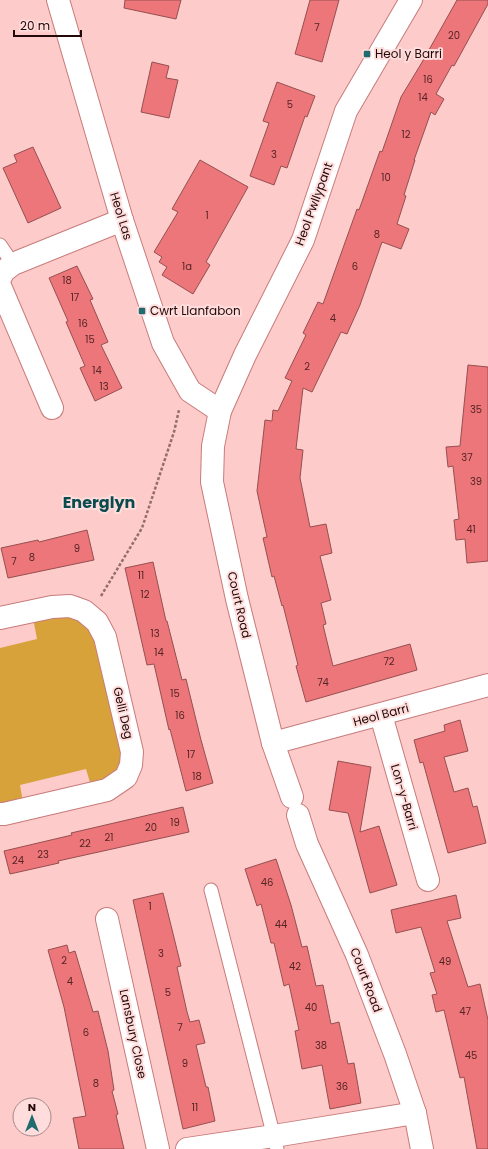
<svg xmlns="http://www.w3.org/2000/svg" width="488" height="1149" font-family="Poppins,sans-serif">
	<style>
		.green { fill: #d8a23b }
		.building { fill: #ec7679; stroke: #964f50 }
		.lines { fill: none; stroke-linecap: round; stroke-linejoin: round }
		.service-casing { stroke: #c87b7b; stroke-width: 15 }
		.minor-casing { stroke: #c87b7b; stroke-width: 24 }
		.path { stroke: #946d6d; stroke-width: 2.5; stroke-dasharray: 3 2; stroke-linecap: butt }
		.service { stroke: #fff; stroke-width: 13 }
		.minor { stroke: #fff; stroke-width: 22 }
		.poi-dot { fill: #1f6b6f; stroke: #ffdddc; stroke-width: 1.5 }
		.labels { text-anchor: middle; stroke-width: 4; stroke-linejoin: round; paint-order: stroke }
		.number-label { font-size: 10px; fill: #552425 }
		.poi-label { font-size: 12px; fill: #230809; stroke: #ffdddc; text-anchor: start }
		.street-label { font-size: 12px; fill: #230809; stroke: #ffdddc }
		.district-label { font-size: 16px; font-weight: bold; fill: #0b4b4e; stroke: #ffdddc }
	</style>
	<rect width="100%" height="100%" fill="#fdcbca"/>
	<path class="green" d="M 76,616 L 97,638 L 125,754 C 116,777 113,777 91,786 L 86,769 L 20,785 L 23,802 L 0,805 L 0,648 L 37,639 L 33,618 Z"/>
	<g class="building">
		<path d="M 125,0 L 181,0 L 176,19 L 124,8 Z"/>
		<path d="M 310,0 L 339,0 L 322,62 L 295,54 Z"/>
		<path d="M 457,0 L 488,0 L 488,4 L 454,66 L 452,65 L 436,94 L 444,99 L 435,115 L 431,112 L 414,160 L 415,160 L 404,195 L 406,196 L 397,224 L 409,229 L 401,249 L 382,242 L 360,305 L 347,334 L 341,332 L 312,392 L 303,388 L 296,449 L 303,450 L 300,478 L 310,527 L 326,524 L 332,553 L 320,556 L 331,600 L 321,603 L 326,624 L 323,625 L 333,666 L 410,644 L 417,670 L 306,702 L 296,666 L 298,665 L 283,605 L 282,606 L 274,576 L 272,577 L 263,538 L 267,537 L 257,491 L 265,420 L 272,421 L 273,410 L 278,411 L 292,381 L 285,378 L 306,335 L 303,333 L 318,302 L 323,304 L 357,209 L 359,210 L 380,151 L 382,152 L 401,97 L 421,64 Z"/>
		<path d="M 152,62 L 169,66 L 166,78 L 178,80 L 169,118 L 141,112 Z"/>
		<path d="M 277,82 L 315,96 L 307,117 L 305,116 L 287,168 L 281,166 L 274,185 L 250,176 L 269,123 L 263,121 Z"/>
		<path d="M 33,147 L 61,208 L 28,223 L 3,168 L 17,162 L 14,155 Z"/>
		<path d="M 200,160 L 248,187 L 206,262 L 210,265 L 193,294 L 162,275 L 167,267 L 159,262 L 162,257 L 154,252 L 178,212 L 172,209 Z"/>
		<path d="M 77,266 L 93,299 L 90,300 L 108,342 L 101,345 L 122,388 L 95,401 L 80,368 L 85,366 L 66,322 L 68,321 L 49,278 Z"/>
		<path d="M 468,365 L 488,367 L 488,561 L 467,563 L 465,539 L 456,540 L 454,520 L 459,519 L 453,466 L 448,467 L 446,447 L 460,446 Z"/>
		<path d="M 87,530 L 94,560 L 8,578 L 1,548 L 38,540 L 39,542 Z"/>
		<path d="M 153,562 L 166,621 L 167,621 L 182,680 L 186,679 L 201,740 L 213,783 L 186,791 L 170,729 L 169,730 L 154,664 L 147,665 L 125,568 Z"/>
		<path d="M 460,720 L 468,751 L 444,757 L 454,792 L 468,788 L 473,807 L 477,806 L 486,843 L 448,853 L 423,762 L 420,763 L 414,740 L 445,731 L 444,725 Z"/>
		<path d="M 338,761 L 371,767 L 360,832 L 379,826 L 397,885 L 370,893 L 348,813 L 329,810 Z"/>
		<path d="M 183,807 L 189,832 L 58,861 L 59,863 L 10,874 L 4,851 L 72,835 L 71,833 Z"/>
		<path d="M 276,859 L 291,905 L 302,947 L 307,946 L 316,986 L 323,985 L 331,1024 L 339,1022 L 348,1064 L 354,1063 L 361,1103 L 330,1109 L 322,1065 L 302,1069 L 295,1031 L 299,1030 L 289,984 L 284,986 L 274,943 L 271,943 L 261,904 L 257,906 L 245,869 Z"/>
		<path d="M 163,893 L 181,966 L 177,967 L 187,1012 L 190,1022 L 199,1020 L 205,1043 L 196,1045 L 206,1087 L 208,1087 L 215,1121 L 183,1129 L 133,900 Z"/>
		<path d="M 456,895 L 461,918 L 447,921 L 468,987 L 480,984 L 488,1020 L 488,1149 L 477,1149 L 464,1077 L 460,1078 L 444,1010 L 436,1012 L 432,995 L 437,994 L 430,973 L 435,972 L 421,927 L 396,933 L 391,910 Z"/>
		<path d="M 67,945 L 69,953 L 75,951 L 93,1012 L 98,1011 L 108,1051 L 114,1090 L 112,1091 L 118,1114 L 116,1115 L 124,1149 L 79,1149 L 73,1118 L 86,1116 L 64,1007 L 48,950 Z"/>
	</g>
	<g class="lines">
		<g class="service-casing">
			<g id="service">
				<path d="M 0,245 L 13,264"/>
				<path d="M 211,890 L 277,1149"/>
			</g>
		</g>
		<g class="minor-casing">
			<g id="minor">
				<path d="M 58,0 L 122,220 L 163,343 L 190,391 L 220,411"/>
				<path d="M 0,278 L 4,271 L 13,264 L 122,220"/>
				<path d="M 0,286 L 52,408"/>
				<path d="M 0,618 L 52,607 L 70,606 L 84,611 L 97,622 L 105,637 L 132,752 L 131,765 L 126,777 L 107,790 L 4,814 L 0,814"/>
				<path d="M 381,715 L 428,880"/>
				<path d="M 273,743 L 488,685"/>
				<path d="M 292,797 L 273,743 L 237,599 L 212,482 L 213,446 L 220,411 L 245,355 L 303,240 L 346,111 L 411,0"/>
				<path d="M 298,815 L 307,844 L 357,955 L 395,1054 L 415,1113 L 422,1149"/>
				<path d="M 107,919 L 158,1149"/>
				<path d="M 187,1149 L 274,1136 L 415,1113"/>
			</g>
		</g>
		<path class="path" d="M 101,596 L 142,528 L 174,432 L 179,410"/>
		<use href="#service" class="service"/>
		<use href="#minor" class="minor"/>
	</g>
	<g class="poi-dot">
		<rect x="363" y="50" width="8" height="8" rx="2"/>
		<rect x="138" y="307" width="8" height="8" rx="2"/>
	</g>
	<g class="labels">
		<g class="number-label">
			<text x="317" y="31">7</text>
			<text x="454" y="39">20</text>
			<text x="428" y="83">16</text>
			<text x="423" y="101">14</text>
			<text x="290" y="108">5</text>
			<text x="406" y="138">12</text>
			<text x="274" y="158">3</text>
			<text x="386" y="181">10</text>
			<text x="207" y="219">1</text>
			<text x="377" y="238">8</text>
			<text x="187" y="270">1a</text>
			<text x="355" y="270">6</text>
			<text x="67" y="284">18</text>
			<text x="75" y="301">17</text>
			<text x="333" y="322">4</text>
			<text x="83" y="327">16</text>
			<text x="90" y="343">15</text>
			<text x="307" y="370">2</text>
			<text x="97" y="374">14</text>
			<text x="104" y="390">13</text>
			<text x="476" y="413">35</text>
			<text x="467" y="461">37</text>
			<text x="476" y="485">39</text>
			<text x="471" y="533">41</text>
			<text x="77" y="552">9</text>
			<text x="32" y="561">8</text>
			<text x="14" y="565">7</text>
			<text x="141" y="579">11</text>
			<text x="145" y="598">12</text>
			<text x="155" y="637">13</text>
			<text x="159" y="656">14</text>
			<text x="389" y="665">72</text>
			<text x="323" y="686">74</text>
			<text x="175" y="697">15</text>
			<text x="180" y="719">16</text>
			<text x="191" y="758">17</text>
			<text x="197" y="780">18</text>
			<text x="175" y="826">19</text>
			<text x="151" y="831">20</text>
			<text x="109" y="841">21</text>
			<text x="85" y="847">22</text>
			<text x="43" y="858">23</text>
			<text x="18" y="864">24</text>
			<text x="267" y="886">46</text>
			<text x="150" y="910">1</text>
			<text x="281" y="928">44</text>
			<text x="161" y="957">3</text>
			<text x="64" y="964">2</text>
			<text x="445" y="965">49</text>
			<text x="295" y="970">42</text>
			<text x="70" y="985">4</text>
			<text x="168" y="996">5</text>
			<text x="311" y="1011">40</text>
			<text x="465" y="1015">47</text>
			<text x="180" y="1031">7</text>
			<text x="86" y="1036">6</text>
			<text x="321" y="1049">38</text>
			<text x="471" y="1059">45</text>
			<text x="185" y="1067">9</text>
			<text x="96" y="1087">8</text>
			<text x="342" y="1090">36</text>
			<text x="195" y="1111">11</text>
		</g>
		<g class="poi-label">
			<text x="375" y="58">Heol y Barri</text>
			<text x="150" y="315">Cwrt Llanfabon</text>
		</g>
		<g class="street-label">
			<text transform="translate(314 204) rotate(-70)" y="4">Heol Pwllypant</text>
			<text transform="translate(121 216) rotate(73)" y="4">Heol Las</text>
			<text transform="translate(239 605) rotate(77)" y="4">Court Road</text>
			<text transform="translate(123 713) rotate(77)" y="4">Gelli Deg</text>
			<text transform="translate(381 715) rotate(-15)" y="4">Heol Barri</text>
			<text transform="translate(404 797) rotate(74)" y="4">Lon-y-Barri</text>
			<text transform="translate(366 980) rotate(69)" y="4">Court Road</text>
			<text transform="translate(133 1034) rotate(78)" y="4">Lansbury Close</text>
		</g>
		<g class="district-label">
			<text x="99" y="508">Energlyn</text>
		</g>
	</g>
	<g transform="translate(32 1117)"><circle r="19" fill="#ffdddc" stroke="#a78888"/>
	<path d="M0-3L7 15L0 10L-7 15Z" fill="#1f6b6f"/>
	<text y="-6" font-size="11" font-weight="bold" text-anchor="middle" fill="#230809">N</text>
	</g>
	<path d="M14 30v6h67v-6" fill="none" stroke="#230809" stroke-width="2"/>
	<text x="20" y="30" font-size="12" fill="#230809" stroke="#ffdddc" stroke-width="3" paint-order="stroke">20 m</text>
</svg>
